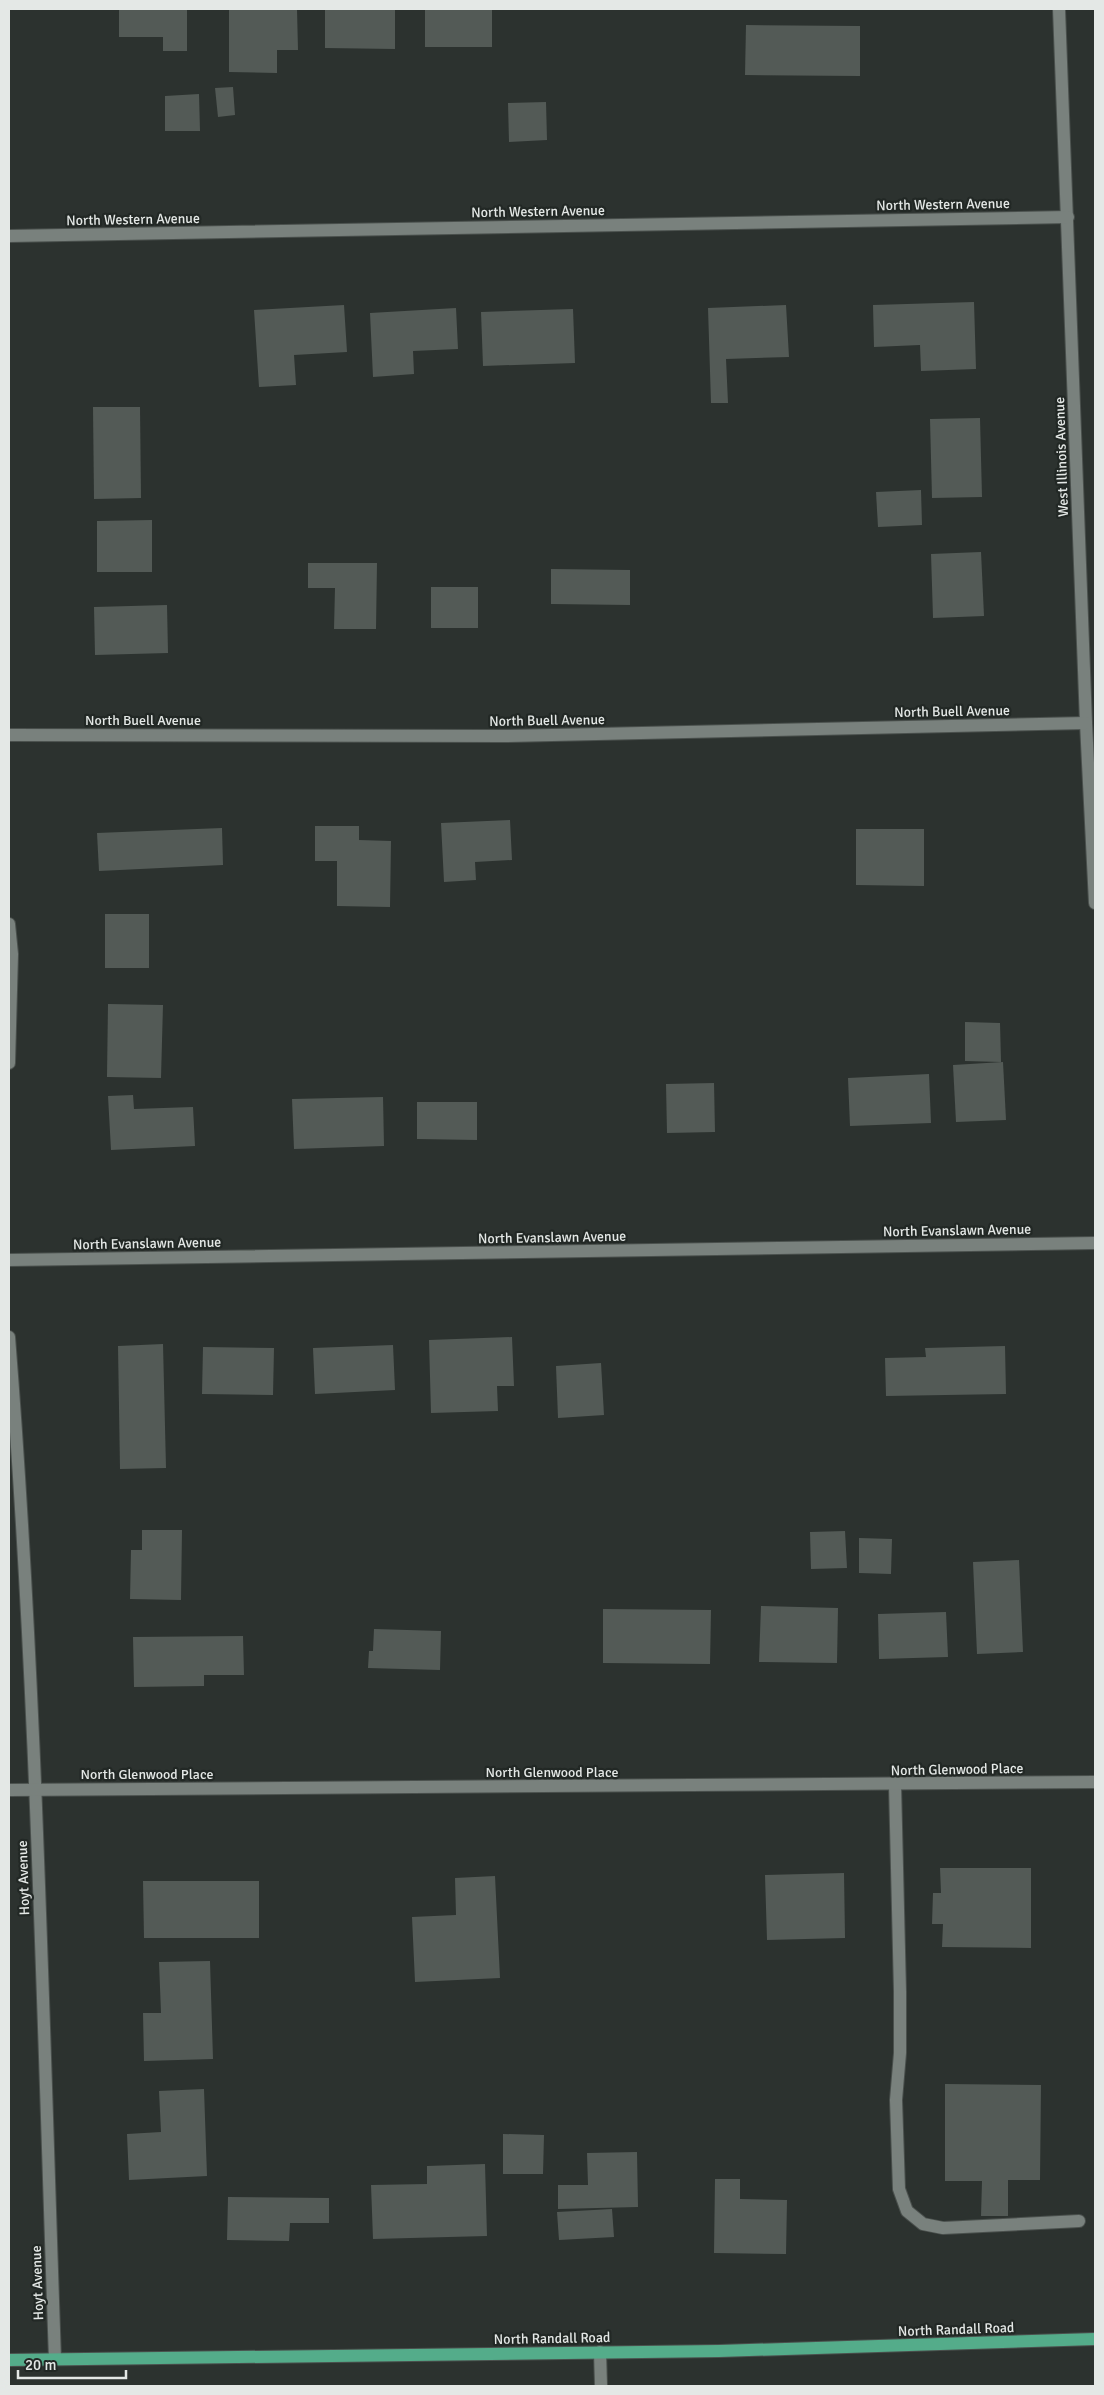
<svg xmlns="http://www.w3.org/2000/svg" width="1104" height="2395" font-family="Signika,sans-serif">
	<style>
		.building { fill: #535a56 }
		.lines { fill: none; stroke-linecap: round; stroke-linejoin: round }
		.minor-casing { stroke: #4a504d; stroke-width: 14 }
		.major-casing { stroke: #4a504d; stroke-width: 14 }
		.minor { stroke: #79817d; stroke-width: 12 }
		.major { stroke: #54ac8a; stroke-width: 12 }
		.labels { text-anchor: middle; stroke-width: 4.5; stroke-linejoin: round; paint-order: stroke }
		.street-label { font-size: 14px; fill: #e4e8e6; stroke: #222825 }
	</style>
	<rect width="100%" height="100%" fill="#2c322f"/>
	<g class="building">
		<path d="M 119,9 L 187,9 L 187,51 L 163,51 L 163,37 L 119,37 Z"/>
		<path d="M 229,9 L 297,9 L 298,50 L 277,50 L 277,73 L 229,72 Z"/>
		<path d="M 325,9 L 395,9 L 395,49 L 325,48 Z"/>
		<rect x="425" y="9" width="67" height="38"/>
		<path d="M 746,25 L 860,26 L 860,76 L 745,75 Z"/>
		<path d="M 233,87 L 235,115 L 218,117 L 215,88 Z"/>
		<path d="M 199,94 L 200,131 L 165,131 L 165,96 Z"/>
		<path d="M 546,102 L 547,140 L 509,142 L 508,103 Z"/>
		<path d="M 974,302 L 976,369 L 921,371 L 920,345 L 874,347 L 873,305 Z"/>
		<path d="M 344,305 L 347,352 L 294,355 L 296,385 L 259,387 L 254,310 Z"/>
		<path d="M 786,305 L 789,357 L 726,359 L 728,403 L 711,403 L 708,308 Z"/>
		<path d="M 456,308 L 458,349 L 413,351 L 414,374 L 373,377 L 370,313 Z"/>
		<path d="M 573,309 L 575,363 L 483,366 L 481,312 Z"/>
		<path d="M 93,407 L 140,407 L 141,498 L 94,499 Z"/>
		<path d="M 980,418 L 982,497 L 932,498 L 930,419 Z"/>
		<path d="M 921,490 L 922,525 L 878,527 L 876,492 Z"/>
		<path d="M 152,520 L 152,572 L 97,572 L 97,521 Z"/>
		<path d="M 981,552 L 984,616 L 933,618 L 931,554 Z"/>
		<path d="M 308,563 L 377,563 L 376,629 L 334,629 L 335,588 L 308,588 Z"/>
		<path d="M 551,569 L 630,570 L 630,605 L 551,604 Z"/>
		<rect x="431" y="587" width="47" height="41"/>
		<path d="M 167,605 L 168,653 L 95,655 L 94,607 Z"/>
		<path d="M 510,820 L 512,860 L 475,862 L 476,880 L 444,882 L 441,823 Z"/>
		<path d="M 315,826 L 359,826 L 359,840 L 391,841 L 390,907 L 337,906 L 337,861 L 315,861 Z"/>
		<path d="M 222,828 L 223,865 L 99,871 L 97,833 Z"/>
		<path d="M 856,829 L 924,829 L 924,886 L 856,885 Z"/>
		<rect x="105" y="914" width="44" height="54"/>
		<path d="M 108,1004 L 163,1005 L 161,1078 L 107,1077 Z"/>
		<path d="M 965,1022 L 1000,1023 L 1001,1062 L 965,1061 Z"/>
		<path d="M 1003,1062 L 1006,1120 L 956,1122 L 953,1065 Z"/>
		<path d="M 929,1074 L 931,1123 L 850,1126 L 848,1078 Z"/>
		<path d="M 714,1083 L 715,1132 L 667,1133 L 666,1084 Z"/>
		<path d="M 133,1095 L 134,1109 L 193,1107 L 195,1146 L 111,1150 L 108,1096 Z"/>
		<path d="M 383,1097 L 384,1146 L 294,1149 L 292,1099 Z"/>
		<path d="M 417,1102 L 477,1102 L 477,1140 L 417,1139 Z"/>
		<path d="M 512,1337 L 514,1386 L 497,1386 L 498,1411 L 431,1413 L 429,1340 Z"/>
		<path d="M 163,1344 L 166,1468 L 120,1469 L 118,1346 Z"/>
		<path d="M 393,1345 L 395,1390 L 315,1394 L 313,1348 Z"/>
		<path d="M 1005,1346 L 1006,1394 L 886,1396 L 885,1358 L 926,1357 L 925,1348 Z"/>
		<path d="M 203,1347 L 274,1348 L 273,1395 L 202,1394 Z"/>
		<path d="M 601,1363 L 604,1415 L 558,1418 L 556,1366 Z"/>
		<path d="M 142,1530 L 182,1530 L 181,1600 L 130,1599 L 131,1550 L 142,1550 Z"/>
		<path d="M 845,1531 L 847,1568 L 811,1569 L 810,1532 Z"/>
		<path d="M 859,1538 L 892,1539 L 891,1574 L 859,1573 Z"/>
		<path d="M 1019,1560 L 1023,1652 L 977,1654 L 973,1562 Z"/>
		<path d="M 761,1606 L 838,1608 L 837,1663 L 759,1662 Z"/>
		<path d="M 603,1609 L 711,1610 L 710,1664 L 603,1663 Z"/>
		<path d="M 946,1612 L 948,1657 L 879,1659 L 878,1614 Z"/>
		<path d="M 374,1629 L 441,1631 L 440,1670 L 368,1668 L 369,1651 L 373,1651 Z"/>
		<path d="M 243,1636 L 244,1675 L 204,1675 L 204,1686 L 134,1687 L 133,1637 Z"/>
		<path d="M 940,1868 L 1031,1868 L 1031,1948 L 942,1947 L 943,1924 L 932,1924 L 933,1893 L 941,1893 Z"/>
		<path d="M 844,1873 L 845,1938 L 767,1940 L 765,1875 Z"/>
		<path d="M 495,1876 L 500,1978 L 415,1982 L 412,1917 L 456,1915 L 455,1878 Z"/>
		<path d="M 143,1881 L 259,1881 L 259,1938 L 144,1938 Z"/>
		<path d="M 210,1961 L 213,2059 L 144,2061 L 143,2013 L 161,2013 L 159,1962 Z"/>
		<path d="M 945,2084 L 1041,2085 L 1040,2180 L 1008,2180 L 1008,2216 L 981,2216 L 982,2181 L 945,2181 Z"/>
		<path d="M 204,2089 L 207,2176 L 129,2180 L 127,2134 L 161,2132 L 159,2091 Z"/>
		<path d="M 503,2134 L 544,2135 L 543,2174 L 503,2174 Z"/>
		<path d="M 637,2152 L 638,2207 L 558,2209 L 558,2185 L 588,2185 L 587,2153 Z"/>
		<path d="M 485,2164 L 487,2236 L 373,2239 L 371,2185 L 427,2184 L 427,2166 Z"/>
		<path d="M 715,2179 L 740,2179 L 740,2199 L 787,2200 L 786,2254 L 714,2253 Z"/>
		<path d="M 228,2197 L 329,2198 L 329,2223 L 290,2223 L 289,2241 L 227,2240 Z"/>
		<path d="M 612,2209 L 614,2237 L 559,2240 L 557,2212 Z"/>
	</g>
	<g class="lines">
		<g class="minor-casing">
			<g id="minor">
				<path d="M 1059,9 L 1086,723 L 1095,903"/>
				<path d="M 9,236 L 1068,217"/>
				<path d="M 9,735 L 508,736 L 1086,723"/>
				<path d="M 9,924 L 12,954 L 9,1063"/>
				<path d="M 9,1260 L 1095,1243"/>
				<path d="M 9,1337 C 36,1677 43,2018 55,2359"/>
				<path d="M 895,1785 L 900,1992 L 900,2053 L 896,2100 L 899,2189 L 907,2211 L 923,2224 L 943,2228 L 1079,2221"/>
				<path d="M 9,1790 L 1095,1782"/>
				<path d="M 600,2352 L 601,2386"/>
			</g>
		</g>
		<g class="major-casing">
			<path id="major" d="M 9,2360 L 719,2351 L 1095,2339"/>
		</g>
		<use href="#minor" class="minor"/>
		<use href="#major" class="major"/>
	</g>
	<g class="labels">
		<g class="street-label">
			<text transform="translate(943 204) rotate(-1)" y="5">North Western Avenue</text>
			<text transform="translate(538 211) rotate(-1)" y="5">North Western Avenue</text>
			<text transform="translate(133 219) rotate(-1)" y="5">North Western Avenue</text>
			<text transform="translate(1061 457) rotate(-92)" y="5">West Illinois Avenue</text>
			<text transform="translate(952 711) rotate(-1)" y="5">North Buell Avenue</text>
			<text x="143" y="725">North Buell Avenue</text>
			<text transform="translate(547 720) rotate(-1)" y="5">North Buell Avenue</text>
			<text transform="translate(957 1230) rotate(-1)" y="5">North Evanslawn Avenue</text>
			<text transform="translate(552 1237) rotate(-1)" y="5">North Evanslawn Avenue</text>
			<text transform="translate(147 1243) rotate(-1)" y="5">North Evanslawn Avenue</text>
			<text transform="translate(957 1769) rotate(-1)" y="5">North Glenwood Place</text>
			<text x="552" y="1777">North Glenwood Place</text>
			<text x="147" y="1779">North Glenwood Place</text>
			<text transform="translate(23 1878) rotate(-92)" y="5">Hoyt Avenue</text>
			<text transform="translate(37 2283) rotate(-92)" y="5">Hoyt Avenue</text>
			<text transform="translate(956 2329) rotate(-2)" y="5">North Randall Road</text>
			<text transform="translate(552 2338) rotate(-1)" y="5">North Randall Road</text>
		</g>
	</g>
	<rect width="1104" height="2395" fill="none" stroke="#e4e8e6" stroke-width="20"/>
	<path d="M18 2370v8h108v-8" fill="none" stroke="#e4e8e6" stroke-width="2.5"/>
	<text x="25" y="2370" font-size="15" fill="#e4e8e6" stroke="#222825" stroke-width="4" paint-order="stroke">20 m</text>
</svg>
